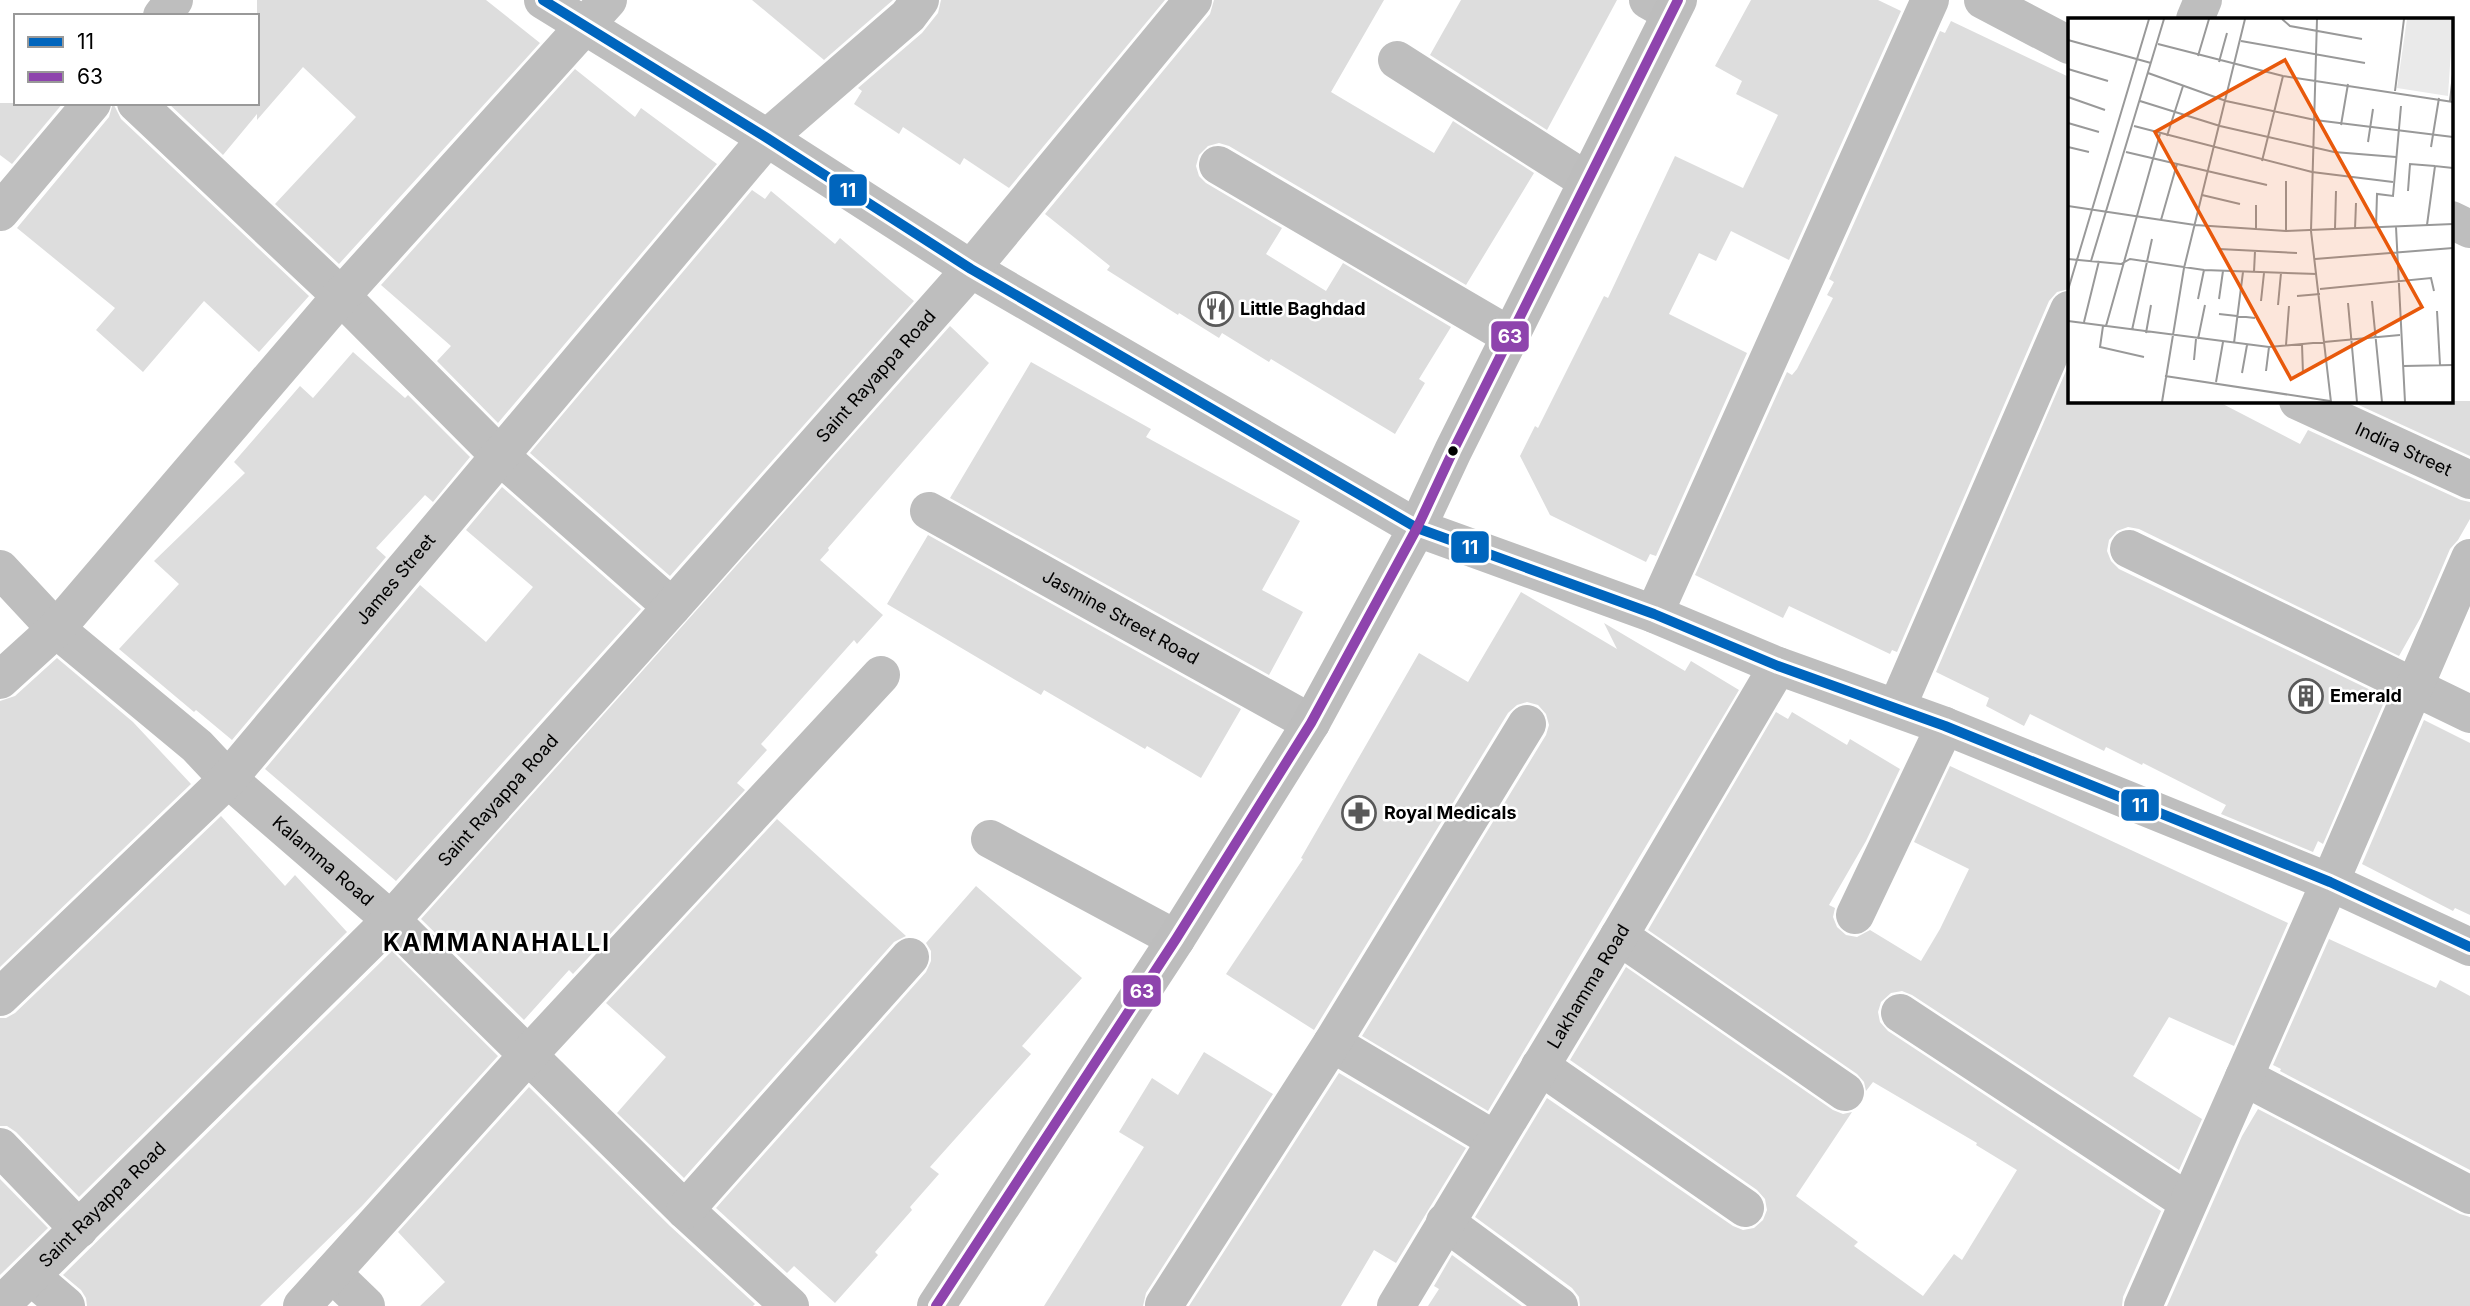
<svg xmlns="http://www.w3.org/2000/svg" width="2470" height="1306" font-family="Inter,sans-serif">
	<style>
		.building { fill: #ddd }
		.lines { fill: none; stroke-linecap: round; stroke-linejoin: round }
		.minor { stroke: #bebebe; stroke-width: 38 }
		.major { stroke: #bdbdbd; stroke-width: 38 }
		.bus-1-casing { stroke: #fff; stroke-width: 16 }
		.bus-2-casing { stroke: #fff; stroke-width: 16 }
		.bus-1 { stroke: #0065bd; stroke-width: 10 }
		.bus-2 { stroke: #8e44ad; stroke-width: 10 }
		.bus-dot { fill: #000; stroke: #fff; stroke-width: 2.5 }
		.labels { text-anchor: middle; stroke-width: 5; stroke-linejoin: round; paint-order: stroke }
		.poi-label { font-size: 18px; font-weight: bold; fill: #000; stroke: #fff; text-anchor: start }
		.street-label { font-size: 18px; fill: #000; stroke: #fff }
		.district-label { font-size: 24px; font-weight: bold; letter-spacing: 2px; fill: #000; stroke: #fff }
		.inset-road { fill: none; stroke: #999; stroke-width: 2 }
		.view { fill: #e8590c; fill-opacity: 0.15; stroke: #e8590c; stroke-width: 3.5 }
		.inset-edge { fill: none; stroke: #000; stroke-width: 3.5 }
		.line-badge { stroke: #fff; stroke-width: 2.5 }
		.badge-label { font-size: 19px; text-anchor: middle; font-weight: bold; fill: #fff }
	</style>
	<rect width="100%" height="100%" fill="#fff"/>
	<g class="building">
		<path d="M 257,0 L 486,0 L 540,43 L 339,264 L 275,204 L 356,117 L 303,67 L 257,120 L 257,114 L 223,155 L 168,103 L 257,103 Z"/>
		<path d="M 752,0 L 893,0 L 824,60 Z"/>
		<path d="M 941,0 L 1165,0 L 1009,188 L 964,158 L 960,165 L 903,127 L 899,134 L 854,104 L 862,91 L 858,88 L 922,33 L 938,13 Z"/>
		<path d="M 1214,0 L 1384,0 L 1331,92 L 1434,153 L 1453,121 L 1534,173 L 1466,285 L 1229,146 L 1219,143 L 1208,146 L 1199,155 L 1196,166 L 1199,176 L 1206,183 L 1282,228 L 1266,254 L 1326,291 L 1343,263 L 1451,327 L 1419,379 L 1425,383 L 1395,434 L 1271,359 L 1269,362 L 1222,333 L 1219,338 L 1179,313 L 1178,315 L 1107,270 L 1110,266 L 1045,214 L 1210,14 Z"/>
		<path d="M 1461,0 L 1617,0 L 1547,130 L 1430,55 Z"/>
		<path d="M 1751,0 L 1878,0 L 1901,11 L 1789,260 L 1731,231 L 1716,261 L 1699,253 L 1669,314 L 1747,353 L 1656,556 L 1650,554 L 1646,562 L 1550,515 L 1520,456 L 1535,426 L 1538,428 L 1604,296 L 1608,298 L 1675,156 L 1743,188 L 1778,115 L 1736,94 L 1742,81 L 1715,66 Z"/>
		<path d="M 1951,21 L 2069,77 L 2069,289 L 2057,292 L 2049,301 L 1897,652 L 1892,650 L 1890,654 L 1789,606 L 1783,618 L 1695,575 L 1787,372 L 1792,375 L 1797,369 L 1833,298 L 1827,295 L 1834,282 L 1829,279 L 1940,31 L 1945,33 Z"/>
		<path d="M 575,69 L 635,117 L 641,108 L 717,164 L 498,423 L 437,361 L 451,346 L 381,285 Z"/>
		<path d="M 0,103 L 63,103 L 12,164 L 0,155 Z"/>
		<path d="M 113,103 L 121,119 L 309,296 L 259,352 L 204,301 L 143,372 L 96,330 L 115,308 L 17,228 L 109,117 Z"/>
		<path d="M 752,190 L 765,199 L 771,191 L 835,244 L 840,238 L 914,301 L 670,576 L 530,453 Z"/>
		<path d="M 950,326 L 989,363 L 828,548 L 829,550 L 820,560 L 883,615 L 857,644 L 854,640 L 761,744 L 767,750 L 737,783 L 745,790 L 573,974 L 569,970 L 524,1020 L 421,919 Z"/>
		<path d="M 353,352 L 405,398 L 408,395 L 470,457 L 433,502 L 425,495 L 376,548 L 386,557 L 232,740 L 196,710 L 194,712 L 119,649 L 179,584 L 154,561 L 245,473 L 234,462 L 300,386 L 313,398 Z"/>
		<path d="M 1031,362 L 1151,429 L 1146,437 L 1300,521 L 1262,590 L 1303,612 L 1269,675 L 950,498 Z"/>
		<path d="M 2069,364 L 2069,401 L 2217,401 L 2300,444 L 2308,430 L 2461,500 L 2470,502 L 2470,519 L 2458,540 L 2450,549 L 2421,617 L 2399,656 L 2139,529 L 2128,527 L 2117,531 L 2109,540 L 2107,551 L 2111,561 L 2119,569 L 2383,696 L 2382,698 L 2385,700 L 2323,844 L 2318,841 L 2313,852 L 2221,814 L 2226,805 L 2143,763 L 2142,765 L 2106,747 L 2104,751 L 2030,714 L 2024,726 L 1986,706 L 1989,698 L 1936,672 Z"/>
		<path d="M 2350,401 L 2470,401 L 2470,456 Z"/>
		<path d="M 502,487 L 641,609 L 396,881 L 265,769 L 420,585 L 486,642 L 533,587 L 466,530 Z"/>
		<path d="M 928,535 L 1241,709 L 1201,778 L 1147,746 L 1145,749 L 1044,690 L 1041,695 L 887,604 Z"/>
		<path d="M 1521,592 L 1617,649 L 1604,623 L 1685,671 L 1691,661 L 1739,690 L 1488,1111 L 1362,1036 L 1546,735 L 1549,725 L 1546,714 L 1538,705 L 1527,702 L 1517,705 L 1508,713 L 1314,1030 L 1226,974 L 1303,859 L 1301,858 L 1419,653 L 1468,682 Z"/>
		<path d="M 57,658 L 133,722 L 191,784 L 0,967 L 0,701 L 15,696 Z"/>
		<path d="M 1776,712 L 1788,719 L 1792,712 L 1847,745 L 1850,739 L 1900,769 L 1866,841 L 1829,905 L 1835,908 L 1833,917 L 1837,927 L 1846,935 L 1857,937 L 1870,930 L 1921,961 L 1940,929 L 1969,869 L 1914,842 L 1950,766 L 2288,923 L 2234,1046 L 2169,1017 L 2133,1076 L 2202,1119 L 2179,1170 L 1912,995 L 1902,991 L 1891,993 L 1881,1002 L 1878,1012 L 1880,1022 L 1888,1031 L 2161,1211 L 2123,1297 L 2122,1306 L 1580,1306 L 1579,1297 L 1572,1288 L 1475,1217 L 1547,1098 L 1733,1226 L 1743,1230 L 1754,1228 L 1763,1220 L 1767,1210 L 1765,1199 L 1757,1190 L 1570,1060 L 1626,967 L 1833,1110 L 1843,1114 L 1852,1112 L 1796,1196 L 1858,1242 L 1854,1246 L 1923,1296 L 1954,1254 L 1962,1260 L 2017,1170 L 1976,1145 L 1977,1143 L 1873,1082 L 1866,1091 L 1864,1082 L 1857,1074 L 1648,930 Z"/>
		<path d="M 2424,720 L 2470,743 L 2470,915 L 2455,908 L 2453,911 L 2362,864 Z"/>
		<path d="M 221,816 L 285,886 L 295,875 L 347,932 L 79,1197 L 16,1132 L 7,1126 L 0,1126 L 0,1018 L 6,1018 L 15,1013 Z"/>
		<path d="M 777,819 L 906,936 L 894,942 L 684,1178 L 617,1113 L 666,1057 L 606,1003 Z"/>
		<path d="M 976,886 L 1082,978 L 1022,1046 L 1031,1054 L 930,1167 L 939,1174 L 910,1207 L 912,1210 L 875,1252 L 878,1255 L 835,1303 L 794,1266 L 787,1273 L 716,1208 L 926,972 L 931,961 L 931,951 L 926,943 Z"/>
		<path d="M 2329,939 L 2436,988 L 2440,980 L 2470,996 L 2470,1170 L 2280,1071 L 2281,1069 L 2273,1065 Z"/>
		<path d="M 392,951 L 498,1056 L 362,1206 L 260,1306 L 87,1306 L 86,1298 L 81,1290 L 63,1275 Z"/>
		<path d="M 1204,1052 L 1273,1094 L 1146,1293 L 1143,1306 L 1044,1306 L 1144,1147 L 1119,1132 L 1152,1078 L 1178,1095 Z"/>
		<path d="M 1339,1073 L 1466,1148 L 1396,1263 L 1374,1250 L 1341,1306 L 1189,1306 Z"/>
		<path d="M 529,1087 L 670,1226 L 755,1304 L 753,1306 L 420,1306 L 445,1282 L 398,1232 Z"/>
		<path d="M 2258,1109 L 2460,1214 L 2470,1217 L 2470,1306 L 2167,1306 L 2242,1136 Z"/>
		<path d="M 0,1179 L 48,1228 L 0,1275 Z"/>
		<path d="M 1452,1255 L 1522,1306 L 1428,1306 L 1439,1289 L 1434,1286 Z"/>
	</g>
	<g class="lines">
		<g class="minor">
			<path d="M 543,0 L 767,138 L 971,269 L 1417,528 L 1654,614 L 1778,666 L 1945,726 L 2330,882 L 2470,947"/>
			<path d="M 1648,0 L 1671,13"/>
			<path d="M 1983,0 L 2069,45"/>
			<path d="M 162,16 L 174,0"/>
			<path d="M 2195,19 L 2203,0"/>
			<path d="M 1397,60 L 1587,181"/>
			<path d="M 136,103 L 341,296 L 500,456 L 672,607"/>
			<path d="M 1218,165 L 1510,336"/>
			<path d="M 0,212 L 92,103"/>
			<path d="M 2451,220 L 2470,229"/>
			<path id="s1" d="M 2298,401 L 2470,480"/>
			<path id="s2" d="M 929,511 L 1311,723"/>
			<path d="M 2129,549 L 2470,714"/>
			<path id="s3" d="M 0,569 L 56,629 L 197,746 L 228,779 L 391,920 L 685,1210 L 790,1306"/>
			<path d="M 1654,614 L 1930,0"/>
			<path d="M 0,680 L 56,629 L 341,296 L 608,0"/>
			<path d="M 1897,707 L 2069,310"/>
			<path d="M 990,839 L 1176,939"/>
			<path d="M 1855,915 L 1945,726"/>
			<path d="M 1619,936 L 1845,1092"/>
			<path id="s4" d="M 0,997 L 228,779 L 767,138 L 908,16 L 920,0"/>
			<path d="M 1900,1013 L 2188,1202"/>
			<path d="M 1332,1043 L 1495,1140"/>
			<path d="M 1540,1066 L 1745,1208"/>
			<path d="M 2244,1077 L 2470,1195"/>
			<path d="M 0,1147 L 79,1229"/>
			<path d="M 685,1210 L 910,957"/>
			<path d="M 1445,1222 L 1559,1306"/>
			<path d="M 332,1273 L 366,1306"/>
			<path d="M 31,1276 L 66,1306"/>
			<path d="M 1164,1305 L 1332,1043 L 1527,724"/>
			<path id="s5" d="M 0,1306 L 391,920 L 672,607 L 971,269 L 1193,0"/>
			<path d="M 302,1306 L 529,1054 L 881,675"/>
			<path id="s6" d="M 1396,1306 L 1619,936 L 1778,666"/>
			<path d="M 2143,1306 L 2330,882 L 2470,558"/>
		</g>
		<path class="major" d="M 936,1306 L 1176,939 L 1311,723 L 1417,528 L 1453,451 L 1678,0"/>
		<g class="bus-1-casing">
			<path id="bus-1" d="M 543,0 L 767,138 L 971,269 L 1417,528 L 1654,614 L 1778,666 L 1945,726 L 2330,882 L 2470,947"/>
		</g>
		<g class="bus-2-casing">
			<path id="bus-2" d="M 936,1306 L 1176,939 L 1311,723 L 1417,528 L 1453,451 L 1678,0"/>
		</g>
		<use href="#bus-1" class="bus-1"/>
		<use href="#bus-2" class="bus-2"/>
	</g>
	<defs>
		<g id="restaurant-ring" transform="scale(1.75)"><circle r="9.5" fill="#fff" stroke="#595959" stroke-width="1.5"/><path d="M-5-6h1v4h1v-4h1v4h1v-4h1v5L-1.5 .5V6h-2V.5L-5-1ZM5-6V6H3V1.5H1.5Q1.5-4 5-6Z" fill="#595959"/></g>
		<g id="building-ring" transform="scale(1.75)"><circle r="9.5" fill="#fff" stroke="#595959" stroke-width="1.5"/><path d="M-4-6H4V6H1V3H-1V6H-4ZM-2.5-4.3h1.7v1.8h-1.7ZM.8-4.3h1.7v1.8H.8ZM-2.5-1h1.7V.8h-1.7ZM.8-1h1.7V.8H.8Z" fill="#595959"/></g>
		<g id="pharmacy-ring" transform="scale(1.75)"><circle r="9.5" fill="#fff" stroke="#595959" stroke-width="1.5"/><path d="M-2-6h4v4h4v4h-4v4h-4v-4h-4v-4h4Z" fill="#595959"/></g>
	</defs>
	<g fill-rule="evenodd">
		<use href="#restaurant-ring" x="1216" y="309"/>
		<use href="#building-ring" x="2306" y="696"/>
		<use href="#pharmacy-ring" x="1359" y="813"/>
	</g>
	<circle class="bus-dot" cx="1453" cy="451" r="6"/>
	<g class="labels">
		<g class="poi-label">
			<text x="1240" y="315">Little Baghdad</text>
			<text x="2330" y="702">Emerald</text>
			<text x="1384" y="819">Royal Medicals</text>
		</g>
		<g class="street-label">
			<text dy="6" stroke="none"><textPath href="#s5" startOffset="1278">Saint Rayappa Road</textPath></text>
			<text dy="6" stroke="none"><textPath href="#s1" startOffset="116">Indira Street</textPath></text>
			<text dy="6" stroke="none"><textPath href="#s4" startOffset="576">James Street</textPath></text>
			<text dy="6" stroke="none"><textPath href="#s2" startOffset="219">Jasmine Street Road</textPath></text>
			<text dy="6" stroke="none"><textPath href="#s5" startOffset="710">Saint Rayappa Road</textPath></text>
			<text dy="6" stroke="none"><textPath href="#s3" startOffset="436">Kalamma Road</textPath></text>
			<text dy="6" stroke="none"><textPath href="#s6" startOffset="373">Lakhamma Road</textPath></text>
			<text dy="6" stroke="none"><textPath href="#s5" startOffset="144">Saint Rayappa Road</textPath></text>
		</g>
		<g class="district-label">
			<text x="497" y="951">KAMMANAHALLI</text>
		</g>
	</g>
	<g transform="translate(2068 18)">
		<rect width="385" height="385" fill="#fff"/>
		<path d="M 339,1 L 385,1 L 380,78 L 329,70 Z" fill="#eaeaea"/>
		<path class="inset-road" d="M 214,1 L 222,8 L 294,21M 249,1 L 243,213 L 263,384M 0,22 L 83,45M 173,23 L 297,45M 90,26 L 215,58 L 385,84M 130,38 L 141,1M 151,44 L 159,15M 0,51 L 40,63M 80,55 L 158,83 L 247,102 L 385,119M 327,73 L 336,1M 0,79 L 37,92M 72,83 L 152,108 L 266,134 L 328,139M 382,83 L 385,56M 0,105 L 31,114M 273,107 L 280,66M 66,108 L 244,154 L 325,164M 99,118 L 115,68M 300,124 L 305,91M 0,129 L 21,134M 363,129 L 371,80M 58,134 L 199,167M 194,143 L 215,58M 218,163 L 218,213M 340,173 L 342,146 L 367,148M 134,177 L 172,186M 188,187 L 188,211M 0,188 L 127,207 L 218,213 L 385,206M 93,202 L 109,146M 359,207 L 367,148 L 385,150M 328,209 L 337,384M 308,210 L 309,176 L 325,178 L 333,88M 267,211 L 268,173M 287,211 L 288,185M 151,231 L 229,235M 0,241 L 53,246 L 62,241 L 136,252 L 249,256M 247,241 L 385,230M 23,243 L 96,1M 186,254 L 187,233M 252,271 L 363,260 L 366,273M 0,272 L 81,1M 229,278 L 252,276M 130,281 L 136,252M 151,281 L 155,253M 193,283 L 196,255M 304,283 L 314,384M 280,285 L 289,384M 210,287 L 213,255M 369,293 L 372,347M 151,296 L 187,300M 0,303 L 201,329 L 332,317M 16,304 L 31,243M 35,308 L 32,329 L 76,339M 38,308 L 92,116M 64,312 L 84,221M 78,315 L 83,287M 130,321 L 137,287M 166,325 L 175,254M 234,326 L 235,356M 218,327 L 221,288M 126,342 L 128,321M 336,348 L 385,347M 198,353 L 201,329M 174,355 L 179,327M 97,358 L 262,383M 148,364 L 155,324M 94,384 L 116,250 L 177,1"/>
		<path class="view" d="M 217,42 L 354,289 L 223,361 L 87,114 Z"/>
		<rect width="385" height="385" class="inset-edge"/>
	</g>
	<g class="line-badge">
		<rect x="828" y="173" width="40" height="34" rx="7" fill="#0065bd"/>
		<rect x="1490" y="320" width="40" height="33" rx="7" fill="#8e44ad"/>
		<rect x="1450" y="530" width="40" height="34" rx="7" fill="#0065bd"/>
		<rect x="2120" y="788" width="40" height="34" rx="7" fill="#0065bd"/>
		<rect x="1122" y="974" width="40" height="34" rx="7" fill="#8e44ad"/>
	</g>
	<g class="badge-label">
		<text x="848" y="197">11</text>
		<text x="1510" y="343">63</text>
		<text x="1470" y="554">11</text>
		<text x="2140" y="812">11</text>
		<text x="1142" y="998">63</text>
	</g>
	<rect x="14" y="14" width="245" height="91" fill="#ffffff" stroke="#999999" stroke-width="2"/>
	<rect x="28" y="37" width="35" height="10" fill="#0065bd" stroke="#999999" stroke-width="2"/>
	<text x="77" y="49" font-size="21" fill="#000000">11</text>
	<rect x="28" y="72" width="35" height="10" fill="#8e44ad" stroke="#999999" stroke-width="2"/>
	<text x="77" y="84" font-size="21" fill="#000000">63</text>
</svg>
